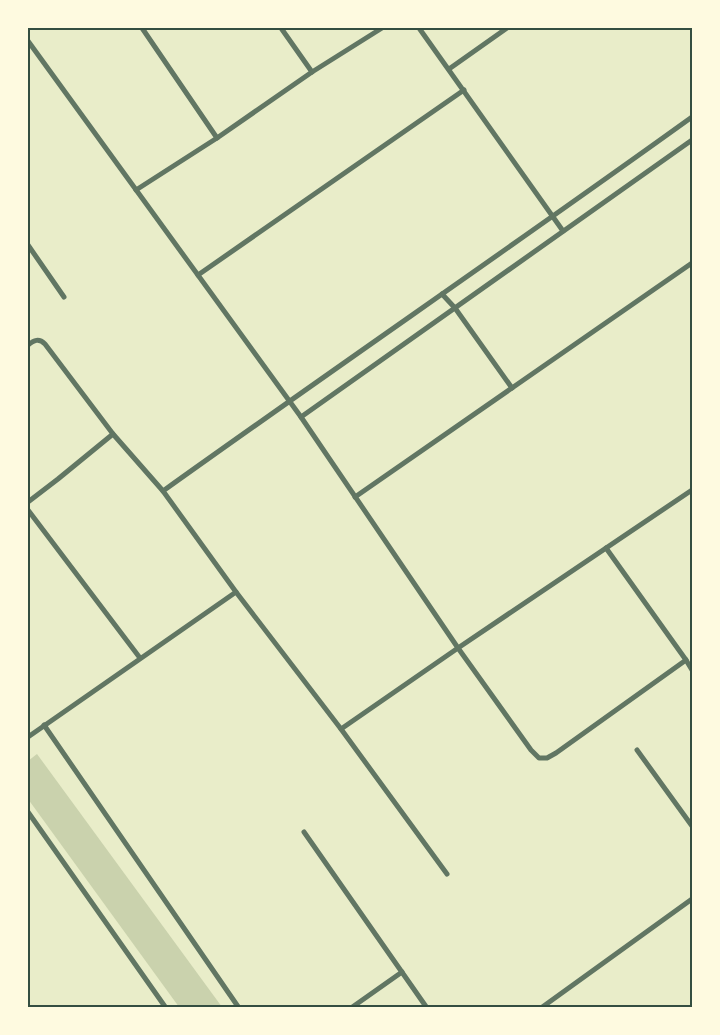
<svg xmlns="http://www.w3.org/2000/svg" width="720" height="1035" font-family="'DejaVu Sans',sans-serif">
	<style>
		.green { fill: #cad2ad }
		.lines { fill: none; stroke-linecap: round; stroke-linejoin: round }
		.minor { stroke: #617663; stroke-width: 5 }
		.neatline { fill: none; stroke: #344e41; stroke-width: 2 }
	</style>
	<rect width="100%" height="100%" fill="#e9edc9"/>
	<path class="green" d="M 37,754 L 222,1007 L 179,1007 L 28,799 L 28,761 Z"/>
	<g class="lines">
		<g class="minor">
			<path d="M 281,28 L 312,72"/>
			<path d="M 419,28 L 563,231"/>
			<path d="M 28,41 L 301,417 L 458,648 L 531,750 L 539,758 L 547,758 L 556,753 L 686,660 L 606,548"/>
			<path d="M 449,69 L 507,28"/>
			<path d="M 217,138 L 312,72 L 382,28"/>
			<path d="M 136,190 L 217,138 L 142,28"/>
			<path d="M 28,245 L 64,297"/>
			<path d="M 198,275 L 464,90"/>
			<path d="M 442,294 L 455,308 L 512,388"/>
			<path d="M 28,345 C 34,340 39,338 45,344 L 113,434 L 163,491"/>
			<path d="M 301,417 L 692,140"/>
			<path d="M 355,497 L 692,263"/>
			<path d="M 28,502 L 58,479 L 113,434"/>
			<path d="M 28,510 L 140,658"/>
			<path d="M 236,592 L 163,491 C 339,365 517,243 692,117"/>
			<path d="M 686,660 L 692,670"/>
			<path d="M 44,725 L 239,1008"/>
			<path d="M 341,729 L 447,874"/>
			<path d="M 28,737 L 236,592 L 341,729 L 458,648 L 692,490"/>
			<path d="M 637,750 L 692,826"/>
			<path d="M 28,812 L 166,1008"/>
			<path d="M 304,832 L 427,1008"/>
			<path d="M 351,1008 L 402,972"/>
			<path d="M 541,1008 L 692,899"/>
		</g>
	</g>
	<rect width="720" height="1035" fill="none" stroke="#fefae0" stroke-width="58"/>
	<rect x="29" y="29" width="662" height="977" class="neatline"/>
</svg>
